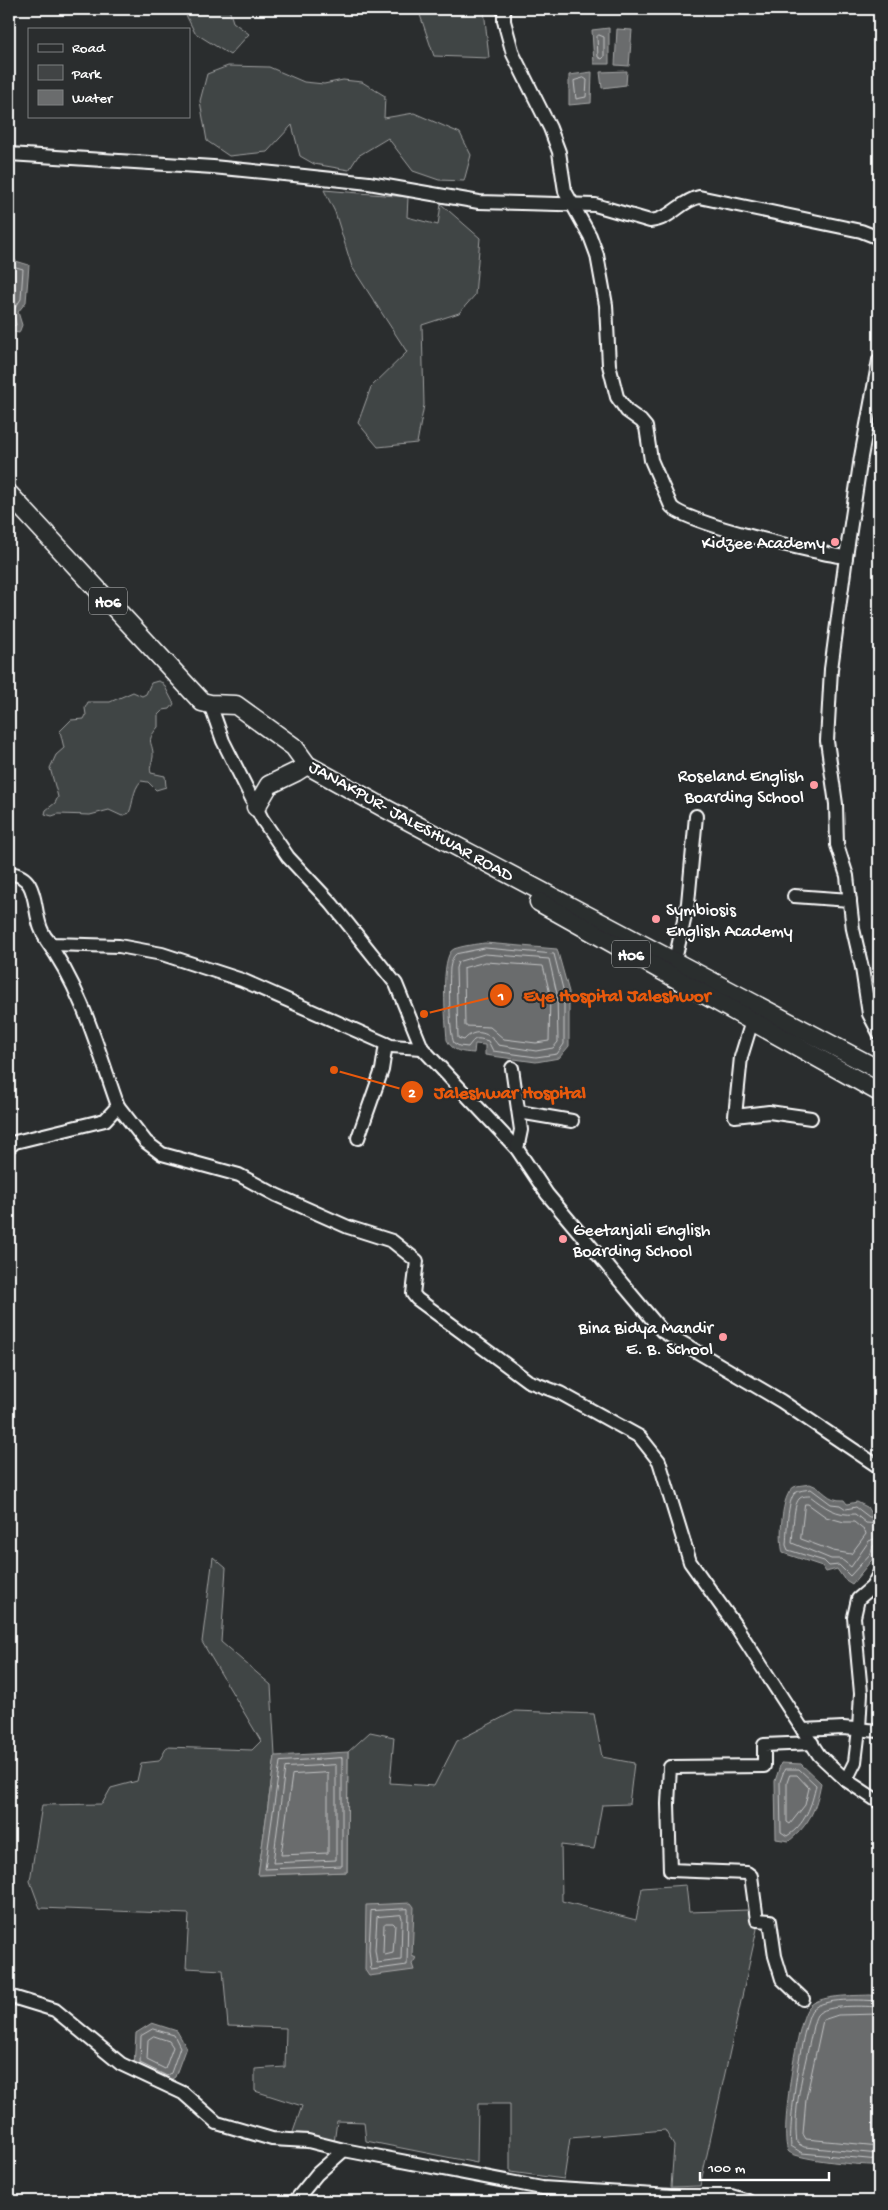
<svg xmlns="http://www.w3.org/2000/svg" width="888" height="2210" font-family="'Gochi Hand',sans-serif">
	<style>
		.green { fill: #414445; stroke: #a0a2a2 }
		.water { fill: #6a6c6d; stroke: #a6a7a7 }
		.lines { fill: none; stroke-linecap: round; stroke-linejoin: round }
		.shore { stroke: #c3c4c5; stroke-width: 1 }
		.minor-casing { stroke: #fff; stroke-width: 16 }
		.highway-casing { stroke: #fff; stroke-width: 21 }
		.minor { stroke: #2a2d2e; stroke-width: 12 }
		.highway { stroke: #2a2d2e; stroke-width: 18 }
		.poi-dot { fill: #ff9aa2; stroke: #2a2d2e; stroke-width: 2 }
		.labels { text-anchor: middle; stroke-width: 4; stroke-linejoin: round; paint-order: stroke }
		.shield { fill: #2a2d2e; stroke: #bfc0c0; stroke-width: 1 }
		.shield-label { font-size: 16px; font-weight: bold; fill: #fff }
		.poi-label { font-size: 18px; fill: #fff; stroke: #2a2d2e; text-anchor: end }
		.street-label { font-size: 18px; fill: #fff; stroke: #2a2d2e }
		.leader { fill: none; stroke: #e8590c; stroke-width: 2 }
		.callout-dot { fill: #e8590c; stroke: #2a2d2e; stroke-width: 2 }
		.mark-label { font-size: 15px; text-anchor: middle; font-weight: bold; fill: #fff }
		.callout-label { font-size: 19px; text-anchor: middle; font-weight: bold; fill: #e8590c; stroke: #2a2d2e; stroke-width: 4; stroke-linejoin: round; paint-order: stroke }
	</style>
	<rect width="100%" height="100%" fill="#2a2d2e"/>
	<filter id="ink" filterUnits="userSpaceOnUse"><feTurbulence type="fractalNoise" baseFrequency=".02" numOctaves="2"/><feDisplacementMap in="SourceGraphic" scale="10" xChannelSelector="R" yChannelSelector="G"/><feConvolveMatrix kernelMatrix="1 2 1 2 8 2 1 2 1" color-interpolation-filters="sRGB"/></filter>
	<g filter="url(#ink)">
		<g class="green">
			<path d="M 183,9 L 229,9 L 233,22 L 249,34 L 230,55 L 195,33 Z"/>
			<path d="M 418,9 L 484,9 L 489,58 L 434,56 Z"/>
			<path d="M 228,66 L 269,67 L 304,82 L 324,84 L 343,80 L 362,82 L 385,96 L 384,118 L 414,113 L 460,133 L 471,155 L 464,181 L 439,180 L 413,171 L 388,138 L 358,156 L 349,170 L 314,164 L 300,156 L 292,125 L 267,152 L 229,156 L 207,141 L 200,101 L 207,74 Z"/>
			<path d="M 324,190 L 408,197 L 407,217 L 438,225 L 441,204 L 480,238 L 475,295 L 459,313 L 422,325 L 424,405 L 417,443 L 378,447 L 358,423 L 371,387 L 407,352 L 352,267 L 335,212 Z"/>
			<path d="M 158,681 L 163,683 L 174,704 L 170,709 L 163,710 L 158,715 L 158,727 C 144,743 154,742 153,757 C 152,763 149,767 151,773 L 165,776 L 166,787 L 156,790 L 148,782 L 141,781 C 132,791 134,802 129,813 L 122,816 L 109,810 L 90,815 L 58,814 L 52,816 L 45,814 L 46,810 L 55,803 L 58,797 L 50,768 L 56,755 L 64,748 L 60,731 L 71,720 L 84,719 L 86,715 L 85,708 L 88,702 L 110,702 L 133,692 L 142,696 L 146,694 L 151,683 Z"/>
			<path d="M 213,1557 L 226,1568 L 221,1642 L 271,1685 L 275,1756 L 258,1875 L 347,1872 L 348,1752 L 370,1732 L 394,1737 L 390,1783 L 434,1786 L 457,1741 L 515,1711 L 594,1714 L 602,1757 L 634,1763 L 629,1804 L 602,1805 L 594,1849 L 561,1845 L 562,1901 L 636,1920 L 642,1888 L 686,1885 L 689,1912 L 749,1910 L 757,1929 L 700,2186 L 671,2187 L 674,2146 L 665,2130 L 570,2138 L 564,2179 L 510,2172 L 510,2104 L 478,2104 L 477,2163 L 366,2141 L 364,2122 L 337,2121 L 334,2143 L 292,2135 L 302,2106 L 255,2091 L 255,2069 L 285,2067 L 286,2028 L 228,2026 L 223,1970 L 186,1968 L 189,1914 L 40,1908 L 30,1881 L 42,1805 L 102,1804 L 111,1788 L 137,1781 L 141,1763 L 159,1761 L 167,1747 L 252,1750 L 261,1741 L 202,1642 Z"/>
		</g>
		<g class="water">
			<path d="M 609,28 L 609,64 L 594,64 L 592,30 Z"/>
			<path d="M 617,29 L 632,30 L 629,66 L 615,65 Z"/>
			<path d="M 627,71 L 626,85 L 602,88 L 600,72 Z"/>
			<path d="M 592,72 L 591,103 L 569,105 L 569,75 Z"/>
			<path d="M 9,259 L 29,265 L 26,302 L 18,312 L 22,325 L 19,333 L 9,331 Z"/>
			<path d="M 485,943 L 557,949 L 569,992 L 569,1046 L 559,1058 L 536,1062 L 485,1055 L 485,1045 L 475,1044 L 474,1053 C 462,1052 453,1052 447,1040 C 446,1025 439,955 454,949 C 462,946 476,944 485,943 Z"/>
			<path d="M 810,1484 C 825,1489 826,1501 844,1500 L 847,1504 L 857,1502 L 867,1507 L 870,1512 L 879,1513 L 879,1540 L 875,1556 L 852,1584 L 844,1579 L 837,1569 L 826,1572 L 822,1566 L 783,1553 C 779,1540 781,1494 794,1487 C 798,1485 806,1485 810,1484 Z"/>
			<path d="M 348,1752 L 347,1872 L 258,1875 L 275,1756 Z"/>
			<path d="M 781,1763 L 801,1764 L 821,1783 C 816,1809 810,1824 789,1841 L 776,1839 L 775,1781 Z"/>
			<path d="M 411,1903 L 414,1907 L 412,1956 L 416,1958 L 412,1964 L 414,1970 L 369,1976 L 365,1970 L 366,1905 Z"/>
			<path d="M 870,1995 L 879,1996 L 879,2165 C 866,2166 798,2160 789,2152 C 778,2142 797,2021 808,2008 C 818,1994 854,1996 870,1995 Z"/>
			<path d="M 152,2023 L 177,2031 L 186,2047 L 175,2077 L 166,2083 L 134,2067 L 136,2033 Z"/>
		</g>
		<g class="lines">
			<g class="shore">
				<path d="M 599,35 L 604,37 L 604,57 L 602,59 L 598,57 L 597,37 Z"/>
				<path d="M 584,78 L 587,80 L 586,97 L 576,99 L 574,81 Z"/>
				<path d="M 9,265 L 23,269 L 21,299 L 13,311 L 16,325 L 9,327"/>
				<path d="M 485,948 L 554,954 L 564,993 L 564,1044 L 557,1054 L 536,1057 L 493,1051 L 488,1041 C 475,1037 475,1038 468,1047 L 459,1046 L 454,1043 C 449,1033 449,981 450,968 C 451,963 452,957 456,954 Z"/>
				<path d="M 485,954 L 549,959 L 557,994 L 558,1042 L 553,1048 L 536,1051 L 498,1045 C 490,1033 475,1027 464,1040 L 458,1038 L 456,968 L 458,962 Z"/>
				<path d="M 486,962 L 543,966 L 550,994 L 549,1041 L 536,1043 L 504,1039 L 490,1027 L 465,1026 L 464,968 Z"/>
				<path d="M 805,1504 L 808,1504 L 826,1517 L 844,1522 L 854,1522 L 865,1531 L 866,1534 L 851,1554 L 833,1551 L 801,1539 Z"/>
				<path d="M 879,1517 L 869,1517 L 856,1507 L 846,1509 L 840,1505 L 831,1504 L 811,1489 C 806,1490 799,1490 795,1493 C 787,1500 787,1534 786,1545 L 788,1550 L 824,1561 L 829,1566 L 839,1565 L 850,1576 L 871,1553 L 873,1546 L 879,1543"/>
				<path d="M 879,1524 L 866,1523 L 855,1514 C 837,1516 824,1507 810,1496 C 807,1496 801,1496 799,1499 C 793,1505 793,1534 792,1543 L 831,1559 L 841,1559 L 851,1567 L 869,1541 L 879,1537"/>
				<path d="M 342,1758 L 342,1866 L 265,1869 L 280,1762 Z"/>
				<path d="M 336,1765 L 336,1860 L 273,1863 L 285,1768 Z"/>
				<path d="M 785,1769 L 799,1769 L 816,1785 C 812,1805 805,1825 787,1836 L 781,1832 L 780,1782 Z"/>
				<path d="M 328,1773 L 328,1853 L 281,1855 L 292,1775 Z"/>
				<path d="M 790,1775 L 797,1775 L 809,1788 L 805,1805 L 790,1824 L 787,1822 L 787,1783 Z"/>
				<path d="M 408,1909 L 407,1965 L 371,1970 L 369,1950 L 371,1911 Z"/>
				<path d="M 401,1915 L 402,1918 L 401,1960 L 377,1963 L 375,1950 L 377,1917 Z"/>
				<path d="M 386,1923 L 393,1923 L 395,1925 L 393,1953 L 385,1955 L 383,1953 L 384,1925 Z"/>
				<path d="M 879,2001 C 863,2000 823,1997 812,2010 C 802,2023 788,2127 791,2146 L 802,2153 L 879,2160"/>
				<path d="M 879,2007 C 866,2006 825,2004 817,2015 C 815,2018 814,2023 813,2026 C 806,2063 792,2106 797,2143 L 804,2147 L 879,2154"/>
				<path d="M 879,2014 L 838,2015 L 823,2020 L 806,2099 L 803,2134 L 806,2139 L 879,2146"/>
				<path d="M 153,2029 L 174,2035 L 180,2047 L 171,2073 L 167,2076 L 140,2063 L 141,2036 Z"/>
				<path d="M 154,2036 L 169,2041 L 173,2047 L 165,2069 L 147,2060 L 148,2040 Z"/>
			</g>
			<g class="minor-casing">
				<g id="minor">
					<path d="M 504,9 L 504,21 L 513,54 L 550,128 L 559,152 L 565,191 L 590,236 L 597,255 L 606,305 L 609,365 L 617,397 L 627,411 L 641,421 L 646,427 L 651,460 L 671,506 C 683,523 819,554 846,557"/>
					<path d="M 9,154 L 213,167 L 304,176 L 369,183 L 479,202 L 595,205 L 650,221 C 672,219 680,201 699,197 L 861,231 L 879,238"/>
					<path d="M 879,360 L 861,457 L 846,557 L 831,669 L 827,741 L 836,804 L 837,845 L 847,876 L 853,929 L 862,968 L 869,1014 L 879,1033"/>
					<path d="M 210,704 L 223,741 L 262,819 L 288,857 L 332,904 L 396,984 L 422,1048 L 517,1149 L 547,1194 L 662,1331 L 781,1401 L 879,1467"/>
					<path d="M 9,873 C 47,877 26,924 52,944 L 119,946 L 162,954 L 242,980 L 391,1046 L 422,1048"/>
					<path d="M 794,896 L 850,900"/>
					<path d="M 46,940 C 82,989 98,1050 118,1106"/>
					<path d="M 675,960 L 688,903 L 696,816"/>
					<path d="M 752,1021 L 741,1057 L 735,1116 L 769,1112 L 811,1118"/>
					<path d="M 512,1068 L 521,1130 L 517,1149"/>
					<path d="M 519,1112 L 572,1121"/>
					<path d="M 358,1138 L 382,1070 L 386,1044"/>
					<path d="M 9,1147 L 15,1142 L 105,1120 L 118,1106 L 146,1142 L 162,1154 L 239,1175 L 276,1195 L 348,1227 L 392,1241 L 417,1261 L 413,1294 L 417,1299 L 528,1381 L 560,1393 L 640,1437 L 659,1461 L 690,1562 L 737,1628 L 819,1755 L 846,1780 L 879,1802"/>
					<path d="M 803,1730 L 843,1728 L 879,1731"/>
					<path d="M 846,1780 L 855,1762 L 859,1729 L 861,1693 L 854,1617 L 858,1599 L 872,1587 L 879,1574"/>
					<path d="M 9,1996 L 55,2010 L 121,2064 L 183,2093 L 217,2123 L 272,2139 L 308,2141 L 344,2150"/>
					<path d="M 803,1999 L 782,1979 L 775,1956 L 770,1921 L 757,1920 L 751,1876 L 747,1873 L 670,1870 L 668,1804 L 670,1767 L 764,1766 L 764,1745 L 812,1743"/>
					<path d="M 295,2201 L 317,2174 L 344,2150 L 542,2188 L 671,2196 L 731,2196 L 748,2201"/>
				</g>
			</g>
			<g class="highway-casing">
				<g id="highway">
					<path d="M 9,494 L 202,702 L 210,704 L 236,705 L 294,747 L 307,765 L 388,810 L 879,1070"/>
					<path d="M 256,807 L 269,785 L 296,772 L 307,765"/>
					<path d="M 539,902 L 879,1092"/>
				</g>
			</g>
			<use href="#minor" class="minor"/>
			<use href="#highway" class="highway"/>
		</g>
	</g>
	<g class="poi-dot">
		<circle cx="835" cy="542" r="5"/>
		<circle cx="814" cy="785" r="5"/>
		<circle cx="656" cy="919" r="5"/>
		<circle cx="563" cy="1239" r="5"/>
		<circle cx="723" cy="1337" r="5"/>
	</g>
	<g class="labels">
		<g class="shield">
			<rect x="89" y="587.5" width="38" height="27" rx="4"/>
			<rect x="612" y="940.5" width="38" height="27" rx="4"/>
		</g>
		<g class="shield-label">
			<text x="108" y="607">H06</text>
			<text x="631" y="960">H06</text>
		</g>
		<g class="poi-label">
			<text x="825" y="548">Kidzee Academy</text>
			<text x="804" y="781">Roseland English<tspan x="804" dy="21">Boarding School</tspan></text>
			<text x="666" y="915" text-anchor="start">Symbiosis<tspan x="666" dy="21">English Academy</tspan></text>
			<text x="573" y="1235" text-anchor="start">Geetanjali English<tspan x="573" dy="21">Boarding School</tspan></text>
			<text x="713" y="1333">Bina Bidya Mandir<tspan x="713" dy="21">E. B. School</tspan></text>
		</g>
		<g class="street-label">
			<text transform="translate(412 820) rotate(29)" y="6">JANAKPUR- JALESHWAR ROAD</text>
		</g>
	</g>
	<path class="leader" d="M424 1014L501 995M334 1070L412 1092"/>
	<g class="callout-dot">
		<circle cx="424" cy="1014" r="5"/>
		<circle cx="334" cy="1070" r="5"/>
		<circle cx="501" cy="995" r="12"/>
		<circle cx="412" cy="1092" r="12"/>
	</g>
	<g class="mark-label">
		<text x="501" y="1000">1</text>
		<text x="412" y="1097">2</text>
	</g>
	<g class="callout-label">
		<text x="617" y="1001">Eye Hospital Jaleshwor</text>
		<text x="510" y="1098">Jaleshwar Hospital</text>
	</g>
	<rect width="888" height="2210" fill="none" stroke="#2a2d2e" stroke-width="30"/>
	<rect x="15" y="15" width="858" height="2180" fill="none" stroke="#fff" stroke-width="2" filter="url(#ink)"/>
	<rect x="28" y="28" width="162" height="90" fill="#2a2d2e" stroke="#7f8182"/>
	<rect x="38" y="44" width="25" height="8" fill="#2a2d2e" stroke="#7f8182"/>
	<text x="72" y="52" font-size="15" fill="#ffffff">Road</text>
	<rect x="38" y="65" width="25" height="15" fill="#414445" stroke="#7f8182"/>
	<text x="72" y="78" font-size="15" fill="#ffffff">Park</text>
	<rect x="38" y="90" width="25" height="15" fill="#6a6c6d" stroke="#7f8182"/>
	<text x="72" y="102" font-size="15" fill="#ffffff">Water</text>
	<path d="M700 2172v8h129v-8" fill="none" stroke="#ffffff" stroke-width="2.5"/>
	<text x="708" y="2172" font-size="15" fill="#ffffff" stroke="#2a2d2e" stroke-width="4" paint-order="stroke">100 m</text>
</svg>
